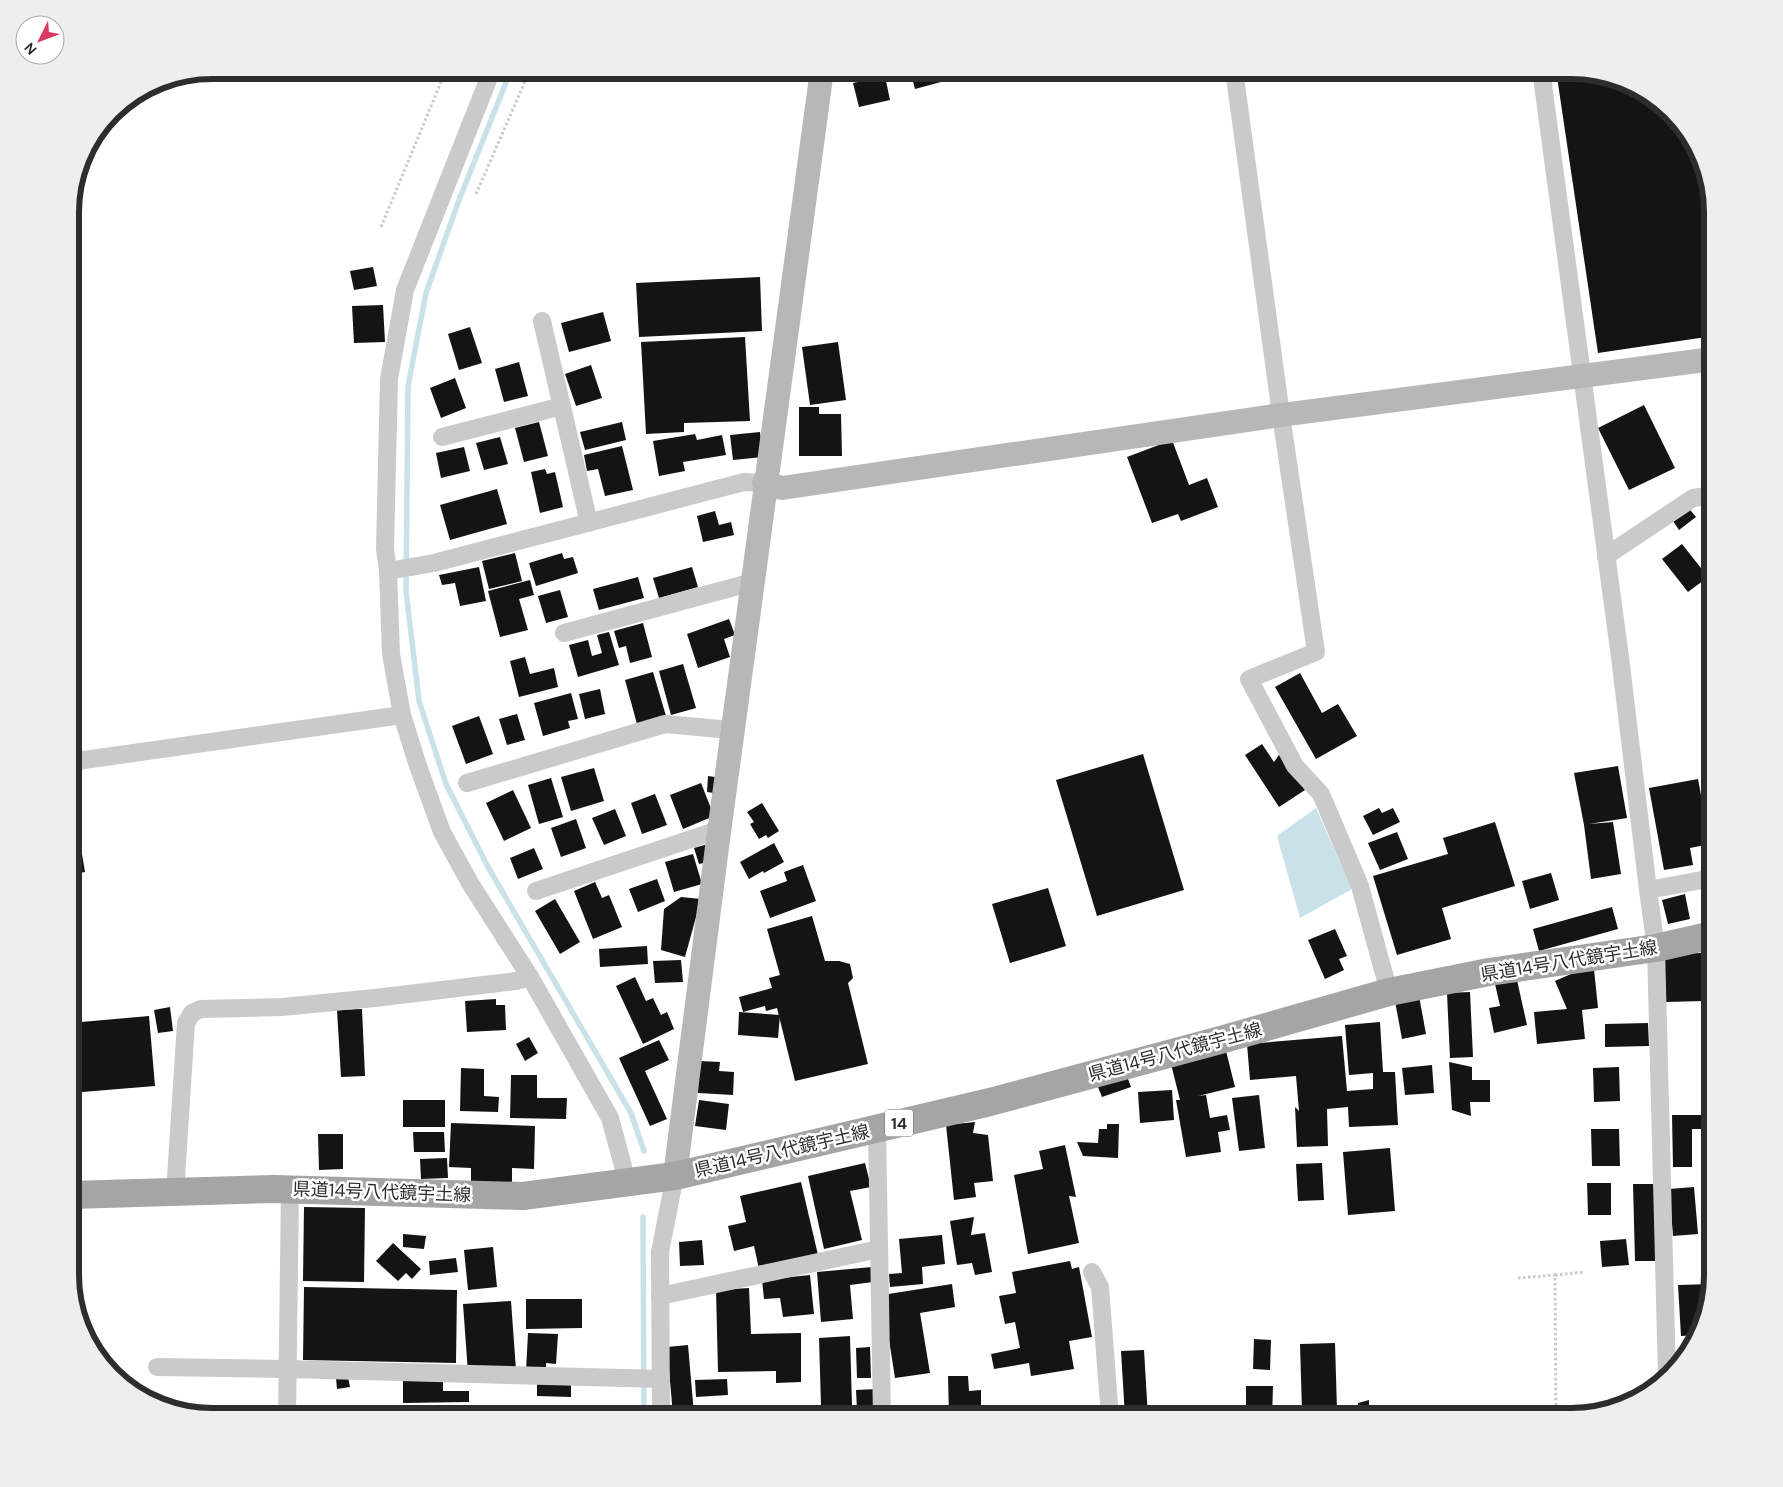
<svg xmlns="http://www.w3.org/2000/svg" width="1783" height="1487" font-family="'DM Sans','Noto Sans JP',sans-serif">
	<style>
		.water { fill: #c9e2e9 }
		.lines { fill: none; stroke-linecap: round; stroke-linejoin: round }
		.stream { stroke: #c9e2e9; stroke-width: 5.5 }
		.building { fill: #141414 }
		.path { stroke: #cacaca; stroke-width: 3; stroke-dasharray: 2.5 2.5; stroke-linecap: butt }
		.street { stroke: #cacaca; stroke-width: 18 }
		.secondary { stroke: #b7b7b7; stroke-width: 24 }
		.primary { stroke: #a5a5a5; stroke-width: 28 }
		.labels { text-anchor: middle; stroke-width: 5; stroke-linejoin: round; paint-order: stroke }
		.shield { fill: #fff; stroke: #6c6c6c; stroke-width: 1 }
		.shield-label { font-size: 16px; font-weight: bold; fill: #2d2d2d }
		.street-label { font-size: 18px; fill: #2d2d2d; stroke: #fff }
		.rim { fill: none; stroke: #2d2d2d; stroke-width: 6 }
	</style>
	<rect width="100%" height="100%" fill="#fff"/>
	<path class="water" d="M 1316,808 L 1352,889 L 1300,918 L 1277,836 Z"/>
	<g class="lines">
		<g class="stream">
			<path d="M 511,70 L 459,200 L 426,293 L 408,386 L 406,591 L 419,701 L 446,784 L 488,867 L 631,1113 L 644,1151"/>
			<path d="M 643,1217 L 644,1417"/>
		</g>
	</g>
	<g class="building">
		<path d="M 910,70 L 949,70 L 952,79 L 915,89 Z"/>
		<path d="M 957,70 L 990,70 L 990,71 L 960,80 Z"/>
		<path d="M 1556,70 L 1572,70 L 1625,81 L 1665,105 L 1702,157 L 1713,212 L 1713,336 L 1598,353 Z"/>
		<path d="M 885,76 L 890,100 L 859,107 L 853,83 Z"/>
		<path d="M 373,267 L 377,286 L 354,290 L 350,271 Z"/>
		<path d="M 760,277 L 762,331 L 639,337 L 636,283 Z"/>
		<path d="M 383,305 L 385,342 L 354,343 L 352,306 Z"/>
		<path d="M 603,312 L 611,341 L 569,352 L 561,323 Z"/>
		<path d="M 470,327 L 482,363 L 459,370 L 448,334 Z"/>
		<path d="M 745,337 L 750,421 L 684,423 L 684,432 L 646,434 L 641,342 Z"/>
		<path d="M 838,342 L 846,400 L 810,405 L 802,347 Z"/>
		<path d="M 519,362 L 528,396 L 504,402 L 495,369 Z"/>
		<path d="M 591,365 L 602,398 L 576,406 L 565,374 Z"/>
		<path d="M 455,378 L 466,408 L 441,418 L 430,388 Z"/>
		<path d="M 1644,405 L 1675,468 L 1629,490 L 1598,428 Z"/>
		<path d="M 799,407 L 819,407 L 819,414 L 841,414 L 842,456 L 799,456 Z"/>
		<path d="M 539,422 L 548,456 L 524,462 L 515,428 Z"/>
		<path d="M 622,422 L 626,440 L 585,450 L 580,432 Z"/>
		<path d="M 760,432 L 763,457 L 733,460 L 730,435 Z"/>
		<path d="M 695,434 L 697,440 L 722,435 L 726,455 L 683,462 L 685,471 L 659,476 L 653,441 Z"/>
		<path d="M 500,437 L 508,464 L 484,470 L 476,443 Z"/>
		<path d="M 1172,440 L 1189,485 L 1207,478 L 1218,507 L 1181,521 L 1178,514 L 1152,523 L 1127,457 Z"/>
		<path d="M 622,446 L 633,490 L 605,496 L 598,469 L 587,471 L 584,455 Z"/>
		<path d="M 464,447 L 470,471 L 441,478 L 436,453 Z"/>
		<path d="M 545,469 L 547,474 L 555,472 L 563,507 L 540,513 L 531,472 Z"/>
		<path d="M 497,489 L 507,524 L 450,540 L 440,505 Z"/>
		<path d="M 1687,506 L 1696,517 L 1679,530 L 1671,518 Z"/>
		<path d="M 715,511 L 719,525 L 731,522 L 734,535 L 703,542 L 697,516 Z"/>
		<path d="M 1682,544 L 1708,577 L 1688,592 L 1662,559 Z"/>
		<path d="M 515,553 L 522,581 L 489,589 L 482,561 Z"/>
		<path d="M 562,553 L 564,559 L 573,557 L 578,573 L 536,586 L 529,563 Z"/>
		<path d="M 479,567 L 486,601 L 460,606 L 455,583 L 442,585 L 439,575 Z"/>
		<path d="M 692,567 L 698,587 L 659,598 L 653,578 Z"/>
		<path d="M 638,577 L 644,598 L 599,610 L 593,589 Z"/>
		<path d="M 530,580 L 534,595 L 519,599 L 528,630 L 500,637 L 488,591 Z"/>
		<path d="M 560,590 L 568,617 L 546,623 L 538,596 Z"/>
		<path d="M 729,619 L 735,635 L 724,639 L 730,657 L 698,668 L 687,634 Z"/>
		<path d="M 643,623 L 652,657 L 630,663 L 626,646 L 619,648 L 614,631 Z"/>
		<path d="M 609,632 L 619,665 L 578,677 L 569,645 L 588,640 L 592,656 L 602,653 L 597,635 Z"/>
		<path d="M 525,657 L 530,674 L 554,668 L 558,687 L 519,697 L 510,661 Z"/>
		<path d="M 683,664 L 696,708 L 671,715 L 659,671 Z"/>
		<path d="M 653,672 L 666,716 L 637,724 L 625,680 Z"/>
		<path d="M 1300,673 L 1322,713 L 1338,704 L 1357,736 L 1316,759 L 1275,687 Z"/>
		<path d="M 600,689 L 605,714 L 585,719 L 579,694 Z"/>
		<path d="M 571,693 L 578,719 L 568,721 L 570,728 L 543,736 L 534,703 Z"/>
		<path d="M 517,714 L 525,740 L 507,745 L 499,719 Z"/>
		<path d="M 479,716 L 493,754 L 466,764 L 452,726 Z"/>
		<path d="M 1262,744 L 1274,762 L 1281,752 L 1305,790 L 1279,807 L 1245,755 Z"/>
		<path d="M 1143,754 L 1184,890 L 1097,916 L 1056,780 Z"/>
		<path d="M 1618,766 L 1627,818 L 1589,824 L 1613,822 L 1621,874 L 1591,879 L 1584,825 L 1574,773 Z"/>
		<path d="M 594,768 L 604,801 L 571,811 L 561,777 Z"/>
		<path d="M 708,776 L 722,778 L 720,794 L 707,792 Z"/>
		<path d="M 551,778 L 563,817 L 539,824 L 528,785 Z"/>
		<path d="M 1698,779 L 1710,844 L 1690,848 L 1693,865 L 1664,870 L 1649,788 Z"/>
		<path d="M 701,783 L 714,816 L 683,829 L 670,795 Z"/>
		<path d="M 70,785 L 73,792 L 80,837 L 70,838 Z"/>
		<path d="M 513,790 L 531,828 L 504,841 L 486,803 Z"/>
		<path d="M 655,794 L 667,825 L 642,834 L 631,803 Z"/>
		<path d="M 762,803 L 779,831 L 768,838 L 766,835 L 759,839 L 750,824 L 754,822 L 747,812 Z"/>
		<path d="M 1379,808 L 1382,813 L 1393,808 L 1400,822 L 1373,835 L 1363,816 Z"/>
		<path d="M 615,809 L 626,836 L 604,845 L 592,818 Z"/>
		<path d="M 576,819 L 586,848 L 561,857 L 551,828 Z"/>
		<path d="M 1495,822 L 1515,886 L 1442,908 L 1451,939 L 1397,955 L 1373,876 L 1448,854 L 1443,838 Z"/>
		<path d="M 1397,832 L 1408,859 L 1380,870 L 1368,843 Z"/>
		<path d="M 80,842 L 85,872 L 73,874 L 70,844 Z"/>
		<path d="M 774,843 L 784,862 L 764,873 L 763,871 L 749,879 L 740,862 Z"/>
		<path d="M 708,844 L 713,861 L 699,864 L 694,848 Z"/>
		<path d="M 534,848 L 543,869 L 518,879 L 510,858 Z"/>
		<path d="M 693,854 L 702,884 L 674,892 L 665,862 Z"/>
		<path d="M 803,865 L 816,901 L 770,918 L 760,891 L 787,881 L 784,872 Z"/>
		<path d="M 1551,873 L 1559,900 L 1530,909 L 1522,881 Z"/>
		<path d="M 657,879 L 665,901 L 638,912 L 629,889 Z"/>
		<path d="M 595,882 L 602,898 L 609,895 L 622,927 L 593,939 L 574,891 Z"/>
		<path d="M 1048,888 L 1066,946 L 1010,963 L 992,904 Z"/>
		<path d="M 1685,894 L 1690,919 L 1668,924 L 1662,900 Z"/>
		<path d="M 681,897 L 701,899 L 685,957 L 661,950 L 664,909 Z"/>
		<path d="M 555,899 L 580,942 L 560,954 L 535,911 Z"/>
		<path d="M 1612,907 L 1618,929 L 1539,951 L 1533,929 Z"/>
		<path d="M 812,916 L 825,961 L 839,961 L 850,964 L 853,978 L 848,983 L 868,1064 L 795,1081 L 777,1008 L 766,1011 L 765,1006 L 743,1012 L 739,997 L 772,988 L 769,978 L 780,975 L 767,929 Z"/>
		<path d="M 1335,929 L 1347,956 L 1339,959 L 1344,970 L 1325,979 L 1308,940 Z"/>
		<path d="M 647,946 L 648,964 L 600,967 L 599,949 Z"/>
		<path d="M 1702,953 L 1704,1001 L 1666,1002 L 1664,954 Z"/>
		<path d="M 681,960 L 683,982 L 655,983 L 653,961 Z"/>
		<path d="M 1594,969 L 1598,1008 L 1582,1010 L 1585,1039 L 1537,1044 L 1534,1012 L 1567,1009 L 1555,981 L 1580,970 Z"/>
		<path d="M 635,977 L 646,1001 L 653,998 L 661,1015 L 667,1012 L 674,1029 L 643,1044 L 616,986 Z"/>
		<path d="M 1517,980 L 1527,1025 L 1494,1033 L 1489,1008 L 1500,1006 L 1495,984 Z"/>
		<path d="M 1470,992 L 1473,1057 L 1450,1058 L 1447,993 Z"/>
		<path d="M 1419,996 L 1426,1034 L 1402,1039 L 1395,1001 Z"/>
		<path d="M 496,999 L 496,1005 L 505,1005 L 506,1030 L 467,1032 L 465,1001 Z"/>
		<path d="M 170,1007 L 173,1031 L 158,1033 L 154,1010 Z"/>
		<path d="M 362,1009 L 365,1076 L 341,1077 L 337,1010 Z"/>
		<path d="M 739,1012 L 780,1015 L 778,1038 L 738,1035 Z"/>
		<path d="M 149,1016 L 155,1086 L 70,1093 L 70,1023 Z"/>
		<path d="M 1380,1022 L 1383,1072 L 1395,1072 L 1398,1125 L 1349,1127 L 1348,1107 L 1327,1109 L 1328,1146 L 1297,1147 L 1295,1107 L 1299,1111 L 1296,1076 L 1250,1080 L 1247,1044 L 1342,1036 L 1347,1091 L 1373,1089 L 1373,1073 L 1349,1075 L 1345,1025 Z"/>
		<path d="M 1648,1023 L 1649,1046 L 1605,1047 L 1605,1024 Z"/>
		<path d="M 529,1037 L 538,1053 L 525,1061 L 516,1044 Z"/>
		<path d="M 659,1040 L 669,1060 L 645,1071 L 667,1119 L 650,1126 L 619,1058 Z"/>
		<path d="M 1226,1051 L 1235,1087 L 1198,1096 L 1206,1095 L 1210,1118 L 1227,1115 L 1230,1130 L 1218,1132 L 1221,1152 L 1186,1157 L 1176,1100 L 1180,1100 L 1171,1064 Z"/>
		<path d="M 699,1061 L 720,1062 L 719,1071 L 734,1072 L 733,1095 L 698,1093 Z"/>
		<path d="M 1449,1062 L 1472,1067 L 1472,1080 L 1490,1080 L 1490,1102 L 1470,1102 L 1471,1116 L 1452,1110 Z"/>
		<path d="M 1432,1065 L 1434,1093 L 1405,1095 L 1402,1068 Z"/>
		<path d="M 1619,1067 L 1620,1101 L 1594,1102 L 1593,1068 Z"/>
		<path d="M 461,1068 L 484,1069 L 484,1096 L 499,1097 L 498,1112 L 460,1111 Z"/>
		<path d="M 1125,1071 L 1131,1087 L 1102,1097 L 1096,1082 Z"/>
		<path d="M 511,1075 L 537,1075 L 537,1098 L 567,1098 L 566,1119 L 510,1118 Z"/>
		<path d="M 1172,1090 L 1174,1120 L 1140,1123 L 1138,1092 Z"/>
		<path d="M 1259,1095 L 1265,1148 L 1239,1151 L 1232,1098 Z"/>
		<rect x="403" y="1100" width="42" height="27"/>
		<path d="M 699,1100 L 729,1104 L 726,1130 L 695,1126 Z"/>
		<path d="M 1672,1115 L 1713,1115 L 1713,1129 L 1692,1129 L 1692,1167 L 1673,1167 Z"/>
		<path d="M 975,1122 L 973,1133 L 988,1135 L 993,1181 L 974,1183 L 976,1197 L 954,1200 L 946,1125 Z"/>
		<path d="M 451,1123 L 535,1126 L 534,1169 L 512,1168 L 512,1183 L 471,1181 L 471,1168 L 449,1167 Z"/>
		<path d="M 1107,1124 L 1119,1124 L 1118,1158 L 1083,1156 L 1077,1142 L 1098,1143 L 1099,1129 L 1107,1129 Z"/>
		<path d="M 1591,1129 L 1619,1129 L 1620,1166 L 1592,1166 Z"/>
		<path d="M 413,1132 L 444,1132 L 445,1152 L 414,1152 Z"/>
		<path d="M 318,1134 L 343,1134 L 343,1169 L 319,1170 Z"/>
		<path d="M 1065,1145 L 1076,1197 L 1069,1196 L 1079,1243 L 1028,1254 L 1014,1175 L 1043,1169 L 1039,1151 Z"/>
		<path d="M 1390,1148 L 1395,1211 L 1348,1215 L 1343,1152 Z"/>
		<path d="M 447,1158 L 448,1178 L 421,1179 L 420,1159 Z"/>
		<path d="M 865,1163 L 871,1187 L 850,1191 L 862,1240 L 824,1249 L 808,1176 Z"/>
		<path d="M 1322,1163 L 1324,1200 L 1298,1201 L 1296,1164 Z"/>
		<path d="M 801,1182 L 818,1255 L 759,1269 L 754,1246 L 734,1251 L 728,1226 L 746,1222 L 740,1196 Z"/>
		<path d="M 1587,1183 L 1611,1183 L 1611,1215 L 1588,1215 Z"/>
		<path d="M 1633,1184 L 1655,1184 L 1657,1261 L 1635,1261 Z"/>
		<path d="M 1694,1187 L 1698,1234 L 1673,1236 L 1669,1189 Z"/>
		<path d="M 304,1207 L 365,1208 L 364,1282 L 303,1281 Z"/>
		<path d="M 974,1217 L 971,1235 L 985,1233 L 992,1272 L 975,1275 L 972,1263 L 957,1265 L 950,1221 Z"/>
		<path d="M 403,1234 L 426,1236 L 424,1249 L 403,1247 Z"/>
		<path d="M 942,1235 L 945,1264 L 922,1267 L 923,1284 L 890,1287 L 889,1274 L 902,1273 L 899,1239 Z"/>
		<path d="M 1626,1239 L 1629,1265 L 1602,1267 L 1600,1241 Z"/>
		<path d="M 702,1240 L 704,1265 L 680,1266 L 679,1242 Z"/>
		<path d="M 393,1243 L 421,1269 L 412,1279 L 406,1273 L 398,1281 L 376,1261 Z"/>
		<path d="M 493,1247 L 497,1287 L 468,1290 L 464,1250 Z"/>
		<path d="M 456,1258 L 458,1272 L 430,1275 L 429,1261 Z"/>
		<path d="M 1070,1261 L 1072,1269 L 1079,1267 L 1092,1337 L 1069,1341 L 1074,1369 L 1031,1376 L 1029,1363 L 994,1369 L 991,1354 L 1020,1348 L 1015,1322 L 1005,1324 L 999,1296 L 1016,1293 L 1012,1272 Z"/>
		<path d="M 872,1267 L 873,1282 L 850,1285 L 853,1319 L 821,1322 L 817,1272 Z"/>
		<path d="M 810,1275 L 814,1314 L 783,1317 L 780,1298 L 764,1299 L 762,1280 Z"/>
		<path d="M 952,1284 L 955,1307 L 920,1313 L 930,1373 L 895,1378 L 882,1295 Z"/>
		<path d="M 1711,1284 L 1702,1329 L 1699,1335 L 1681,1336 L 1678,1285 Z"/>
		<path d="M 304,1287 L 457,1290 L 456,1363 L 303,1360 Z"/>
		<path d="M 749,1288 L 751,1334 L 801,1333 L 801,1382 L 776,1383 L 776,1371 L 718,1372 L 716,1290 Z"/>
		<path d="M 526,1299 L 582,1299 L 582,1328 L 526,1329 Z"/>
		<path d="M 511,1301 L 516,1370 L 468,1373 L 463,1304 Z"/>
		<path d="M 528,1333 L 558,1334 L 556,1364 L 546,1363 L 546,1372 L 526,1371 Z"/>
		<path d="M 850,1336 L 852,1405 L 821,1406 L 819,1338 Z"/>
		<path d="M 1254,1339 L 1271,1340 L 1270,1370 L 1253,1369 Z"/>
		<path d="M 1335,1343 L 1337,1410 L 1302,1411 L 1300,1344 Z"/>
		<path d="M 688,1345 L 694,1414 L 673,1415 L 667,1347 Z"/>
		<path d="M 870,1347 L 871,1378 L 857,1378 L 856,1348 Z"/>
		<path d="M 1144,1350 L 1148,1417 L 1125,1417 L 1121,1351 Z"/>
		<path d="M 403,1376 L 443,1376 L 443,1391 L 469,1391 L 469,1402 L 403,1403 Z"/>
		<path d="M 948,1376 L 968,1376 L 969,1391 L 981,1390 L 981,1417 L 949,1417 Z"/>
		<path d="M 348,1377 L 350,1387 L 337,1389 L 336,1378 Z"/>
		<path d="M 727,1379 L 728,1395 L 696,1397 L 695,1380 Z"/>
		<path d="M 537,1384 L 571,1385 L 571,1397 L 537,1396 Z"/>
		<path d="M 1246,1386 L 1273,1386 L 1272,1417 L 1246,1417 Z"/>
		<path d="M 877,1389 L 878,1408 L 857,1410 L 856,1390 Z"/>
		<path d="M 1369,1400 L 1369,1417 L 1358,1417 L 1358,1403 Z"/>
	</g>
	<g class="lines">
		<g class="path">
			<path d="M 476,194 L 530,70"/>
			<path d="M 381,227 L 446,70"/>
			<path d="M 1555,1275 L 1584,1272"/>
			<path d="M 1518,1278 L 1555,1275 L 1556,1417"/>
		</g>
		<g class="street">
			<path d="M 492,70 L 405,290 L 389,379 L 385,549 L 388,571 L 391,654 L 402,715 L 418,766 L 442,832 L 470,883 L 530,977 L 610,1118 L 623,1166 L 626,1183"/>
			<path d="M 1234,70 L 1281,415 L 1316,652 L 1249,679 L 1295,766 L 1321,794 L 1360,886 L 1389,992"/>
			<path d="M 1541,70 L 1620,657 L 1648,890"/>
			<path d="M 542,321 L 589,523"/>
			<path d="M 442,437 L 562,406"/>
			<path d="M 1606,556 L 1693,498 L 1713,495"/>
			<path d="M 388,571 L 434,563 L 744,482 L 764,483"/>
			<path d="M 564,633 L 753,582"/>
			<path d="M 70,762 L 402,715"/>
			<path d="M 467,783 L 665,724 L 731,730"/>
			<path d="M 536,891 L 718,830"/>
			<path d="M 877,1128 L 882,1417"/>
			<path d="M 175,1193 L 186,1023 L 192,1013 L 201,1009 L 282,1007 L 375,998 L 516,981 L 530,977"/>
			<path d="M 1092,1272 L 1100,1287 L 1110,1417"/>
			<path d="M 660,1296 L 879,1249"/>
			<path d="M 157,1367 L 287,1369 L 661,1379"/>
			<path d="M 1667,1377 L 1656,948 L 1648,890 L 1702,880 L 1713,873"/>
			<path d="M 287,1417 L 290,1189"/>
			<path d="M 661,1417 L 660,1252 L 675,1176"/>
		</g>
		<g class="secondary">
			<path d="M 764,483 L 782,488 L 1281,415 L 1713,359"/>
			<path d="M 675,1176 C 721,807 771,439 822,70"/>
		</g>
		<path class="primary" d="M 70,1195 L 274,1189 L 523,1196 L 675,1176 L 990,1102 L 1224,1039 L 1389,992 L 1489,972 L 1656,948 L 1713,935"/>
	</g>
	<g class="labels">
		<rect class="shield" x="885" y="1109.5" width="28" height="27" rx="4"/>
		<g class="shield-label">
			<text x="899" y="1129">14</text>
		</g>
		<g class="street-label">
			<text transform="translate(1569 961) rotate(-9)" y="6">県道14号八代鏡宇土線</text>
			<text transform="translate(1175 1052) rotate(-15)" y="6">県道14号八代鏡宇土線</text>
			<text transform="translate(782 1151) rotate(-13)" y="6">県道14号八代鏡宇土線</text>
			<text transform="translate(382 1192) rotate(2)" y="6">県道14号八代鏡宇土線</text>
		</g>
	</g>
	<path d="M0 0H1783V1487H0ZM212 79H1571A133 133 0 0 1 1704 212V1275A133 133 0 0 1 1571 1408H212A133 133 0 0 1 79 1275V212A133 133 0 0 1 212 79Z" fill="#eee" fill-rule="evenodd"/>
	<path class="rim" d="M212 79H1571A133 133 0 0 1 1704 212V1275A133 133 0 0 1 1571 1408H212A133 133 0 0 1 79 1275V212A133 133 0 0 1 212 79Z"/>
	<g transform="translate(40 40) rotate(228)"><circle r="24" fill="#ffffff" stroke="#ababab"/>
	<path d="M0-4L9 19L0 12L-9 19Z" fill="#da3a61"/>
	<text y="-8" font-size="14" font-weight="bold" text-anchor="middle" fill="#2d2d2d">N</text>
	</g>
</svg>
